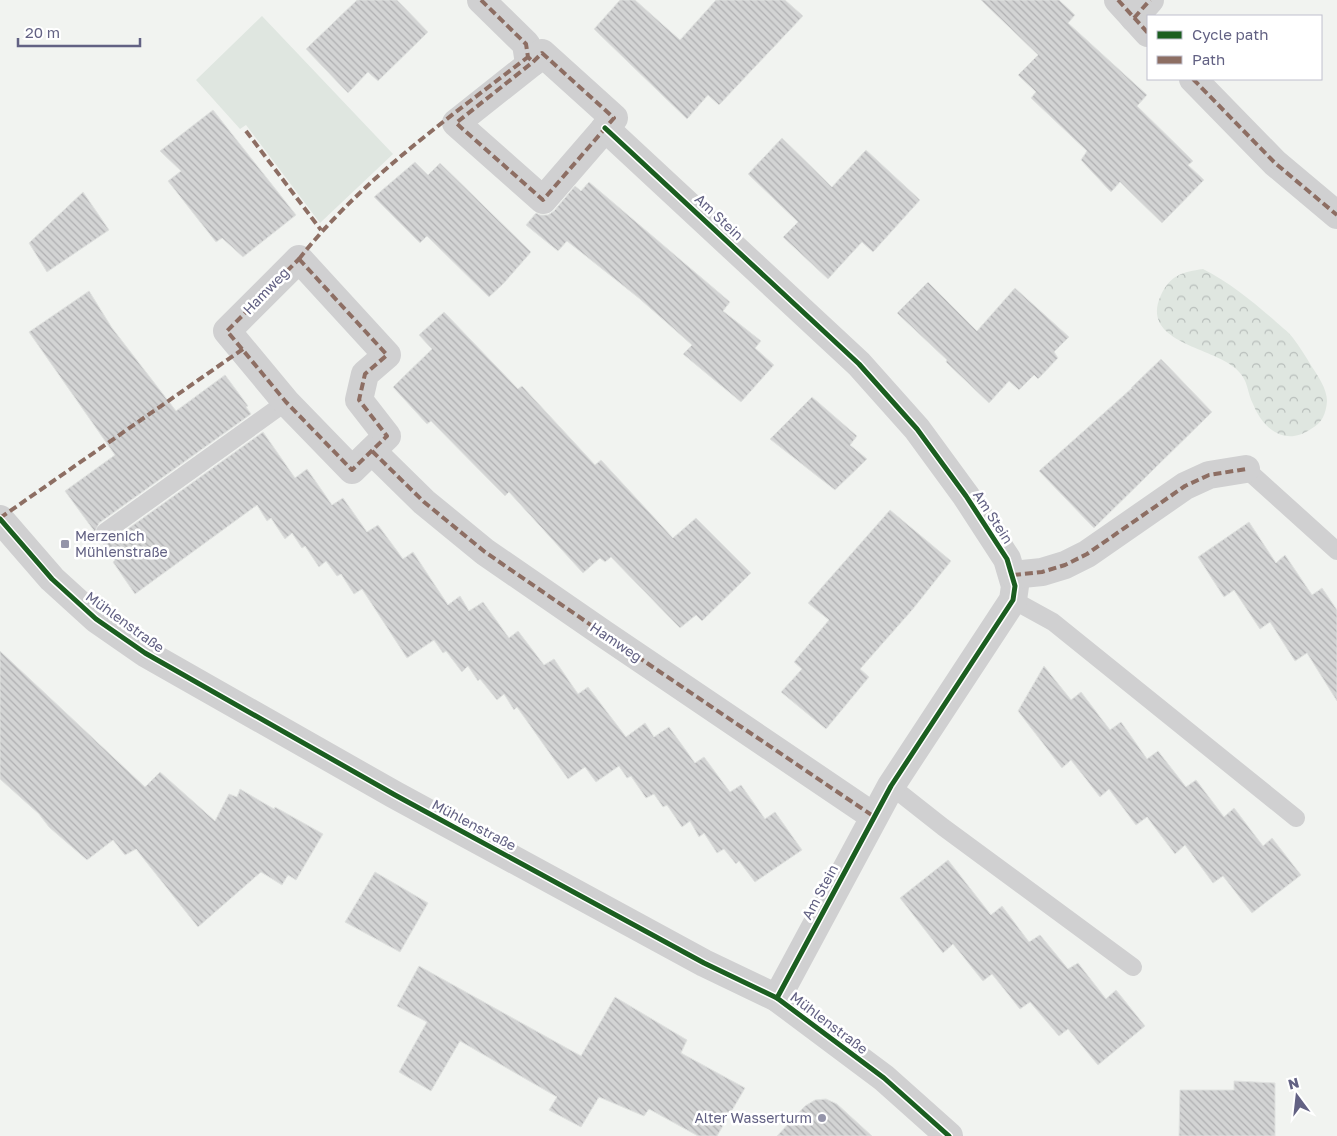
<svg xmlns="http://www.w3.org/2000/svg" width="1337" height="1136" font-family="'Golos Text',sans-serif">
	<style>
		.grass { fill: #dfe6e0 }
		.forest { fill: url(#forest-crowns) }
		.building { fill: url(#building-back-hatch); stroke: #e0e2e0 }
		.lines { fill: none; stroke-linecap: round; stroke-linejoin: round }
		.service { stroke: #d0d0d1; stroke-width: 18 }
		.minor { stroke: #d0d0d1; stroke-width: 28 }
		.quiet { stroke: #8d6e63; stroke-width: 4; stroke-dasharray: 8 4; stroke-linecap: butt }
		.cycleway-casing { stroke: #fff; stroke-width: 8 }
		.cycleway { stroke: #1b5e20; stroke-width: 5 }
		.poi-dot { fill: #9494a9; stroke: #fff; stroke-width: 2 }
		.labels { text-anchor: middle; stroke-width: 5; stroke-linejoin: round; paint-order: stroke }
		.street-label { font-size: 14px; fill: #626183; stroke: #fff }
		.poi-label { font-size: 14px; fill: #626183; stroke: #fff; text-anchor: start }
	</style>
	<defs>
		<pattern id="forest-crowns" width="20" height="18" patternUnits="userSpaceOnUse" patternTransform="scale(1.25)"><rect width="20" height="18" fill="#dfe6e0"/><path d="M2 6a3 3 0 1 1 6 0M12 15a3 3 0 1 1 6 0" fill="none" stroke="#b8bebb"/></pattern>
		<pattern id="building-back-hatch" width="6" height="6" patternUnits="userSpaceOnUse" patternTransform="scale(1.25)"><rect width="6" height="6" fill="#d3d4d4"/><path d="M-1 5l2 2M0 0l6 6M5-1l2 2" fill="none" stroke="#afafb1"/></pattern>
	</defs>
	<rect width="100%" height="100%" fill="#f1f3f0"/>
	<path class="grass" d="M 262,16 L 393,154 L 320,223 L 246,125 L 240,129 L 196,80 Z"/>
	<path class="forest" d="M 1203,269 C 1229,282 1252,301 1274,320 C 1280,326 1288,331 1293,338 C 1300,347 1306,357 1312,367 C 1318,376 1327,389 1327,401 C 1326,414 1322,423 1311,429 C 1285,447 1263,429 1253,404 C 1246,389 1249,380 1235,368 C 1212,347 1139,342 1161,295 C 1170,275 1183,272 1203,269 Z"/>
	<g class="building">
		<path d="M 357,0 L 397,0 L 428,32 L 378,81 L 368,72 L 348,93 L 306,49 Z"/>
		<path d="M 620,0 L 635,0 L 680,40 L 716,0 L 785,0 L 803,16 L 719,105 L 708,95 L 687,119 L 594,29 Z"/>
		<path d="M 981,0 L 1059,0 L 1075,15 L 1068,23 L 1147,95 L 1137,106 L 1193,161 L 1188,165 L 1204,180 L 1162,223 L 1120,182 L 1111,192 L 1081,160 L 1087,151 L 1031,98 L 1036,92 L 1018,75 L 1038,55 Z"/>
		<path d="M 213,110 L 296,215 L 243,257 L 222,238 L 216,242 L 168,181 L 181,171 L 160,151 Z"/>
		<path d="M 782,138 L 832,187 L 866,150 L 920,200 L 873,252 L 862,242 L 828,279 L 783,237 L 798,222 L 748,174 Z"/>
		<path d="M 415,162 L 428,175 L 440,163 L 531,252 L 504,283 L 489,297 L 427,236 L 420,243 L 374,197 Z"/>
		<path d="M 589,182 L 730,302 L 723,311 L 761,341 L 755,348 L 774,365 L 741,402 L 683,354 L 692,345 L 640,299 L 567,241 L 558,251 L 526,225 L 536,213 L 540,215 L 548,215 L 554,211 L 575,186 L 581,191 Z"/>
		<path d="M 83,192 L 109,230 L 47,272 L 29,243 Z"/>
		<path d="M 928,282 L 977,331 L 1015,288 L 1069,337 L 1054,352 L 1058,358 L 1038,379 L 1034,375 L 1019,390 L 1009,381 L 989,403 L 946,362 L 947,360 L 897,313 Z"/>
		<path d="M 89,291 L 112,328 L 176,411 L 225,375 L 248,406 L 246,407 L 251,414 L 99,523 L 95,532 L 65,491 L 115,455 L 29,332 Z"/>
		<path d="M 444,312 L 518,389 L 522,386 L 595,465 L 601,460 L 673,538 L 696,518 L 751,573 L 702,621 L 696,615 L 680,628 L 611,557 L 605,562 L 600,558 L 583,573 L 509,492 L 505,496 L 431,421 L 427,424 L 393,387 L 432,349 L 419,335 Z"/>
		<path d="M 1161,359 L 1212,412 L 1094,528 L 1039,471 L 1132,388 L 1131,388 Z"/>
		<path d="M 812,397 L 857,436 L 850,445 L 867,459 L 835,490 L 770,439 Z"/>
		<path d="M 263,432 L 295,478 L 307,469 L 332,505 L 343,498 L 367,532 L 378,525 L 403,559 L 413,552 L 448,605 L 460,596 L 469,611 L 483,602 L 509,638 L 518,631 L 544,665 L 554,659 L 578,694 L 588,687 L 626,737 L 645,723 L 654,737 L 669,727 L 695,763 L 704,757 L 730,792 L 741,785 L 765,819 L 775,812 L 802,850 L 755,882 L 739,861 L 736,864 L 724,849 L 717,853 L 704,833 L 699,837 L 690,821 L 682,827 L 667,805 L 663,807 L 654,794 L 646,798 L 631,776 L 627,778 L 619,766 L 596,782 L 585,767 L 568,779 L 517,707 L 514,710 L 504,694 L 497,700 L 480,679 L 478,681 L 468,666 L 462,672 L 446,651 L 443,653 L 434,640 L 407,658 L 362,589 L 354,594 L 341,574 L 337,576 L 326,561 L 319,567 L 305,546 L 302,548 L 292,533 L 285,539 L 271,518 L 267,521 L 257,505 L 135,594 L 113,562 L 115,560 L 102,542 L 111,541 Z"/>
		<path d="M 890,510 L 951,561 L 912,610 L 860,669 L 869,677 L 826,729 L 781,692 L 802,669 L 794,662 L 829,620 L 808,603 Z"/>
		<path d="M 1249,522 L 1276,563 L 1285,555 L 1312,595 L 1322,588 L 1337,610 L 1337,701 L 1307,653 L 1295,661 L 1270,622 L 1260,629 L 1234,590 L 1224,597 L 1198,557 Z"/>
		<path d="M 0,651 L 145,787 L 160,772 L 215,821 L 229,794 L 237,797 L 240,789 L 274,809 L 275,807 L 323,834 L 296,880 L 288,875 L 282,885 L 261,872 L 198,927 L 136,849 L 125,855 L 113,840 L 87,860 L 49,827 L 39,814 L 0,779 Z"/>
		<path d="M 1044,666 L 1071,700 L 1081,692 L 1110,730 L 1121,722 L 1147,759 L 1158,751 L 1186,787 L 1196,780 L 1224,817 L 1234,808 L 1263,846 L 1272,838 L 1301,875 L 1252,913 L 1223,876 L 1213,883 L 1185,845 L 1175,854 L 1147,817 L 1136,825 L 1109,789 L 1100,797 L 1071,760 L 1062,768 L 1018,711 Z"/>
		<path d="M 948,860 L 991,915 L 1002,906 L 1029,942 L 1040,935 L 1068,969 L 1078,963 L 1106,999 L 1116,990 L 1145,1026 L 1098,1065 L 1068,1029 L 1059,1036 L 1030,1002 L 1020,1009 L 992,974 L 983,981 L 953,944 L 943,953 L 900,898 Z"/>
		<path d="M 375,872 L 428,903 L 400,952 L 345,922 Z"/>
		<path d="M 419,966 L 581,1056 L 615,997 L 687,1040 L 681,1053 L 745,1088 L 717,1136 L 698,1136 L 649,1109 L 644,1116 L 599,1097 L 581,1127 L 549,1110 L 557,1097 L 460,1041 L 431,1091 L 399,1072 L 427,1022 L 397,1006 Z"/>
		<path d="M 1234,1081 L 1275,1083 L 1275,1136 L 1179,1136 L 1180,1090 L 1234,1090 Z"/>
		<path d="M 826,1099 L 837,1104 L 872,1136 L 777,1136 L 805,1106 L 815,1100 Z"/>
	</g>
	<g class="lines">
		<g class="service">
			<path d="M 1246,469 L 1337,551"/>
			<path d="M 105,532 L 286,402"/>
			<path d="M 1013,600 L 1053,622 L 1296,818"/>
			<path d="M 891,786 L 943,827 L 1133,967"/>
		</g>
		<g class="minor">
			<path d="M 481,0 L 526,44 L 528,57 L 533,62"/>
			<path d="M 1118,0 L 1148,33"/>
			<path d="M 1134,18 L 1150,0"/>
			<path d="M 542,53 L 614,118 L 543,200 L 456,123 L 533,62 Z"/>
			<path d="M 1193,79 L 1275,163 L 1337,215"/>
			<path d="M 605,128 L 859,364 L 917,429 L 966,496 L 1007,559 L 1015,586 L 1013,600 L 891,786 L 777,998"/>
			<path d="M 299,259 L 387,355 L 365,374 L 359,400 L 387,436 L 352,470 L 286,402 L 227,331 Z"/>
			<path d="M 372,451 L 424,502 L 485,552 L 604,634 L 873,816"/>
			<path d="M 0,519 L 52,579 L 96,619 L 145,653 L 395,795 L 704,963 L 777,998 L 884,1078 L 949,1136"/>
			<path d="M 1013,575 L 1042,572 L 1065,565 L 1087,554 L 1185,486 L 1209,475 L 1246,469"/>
		</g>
		<g class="quiet">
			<path d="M 481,0 L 526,44 L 528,57 L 531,60"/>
			<path d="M 1118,0 L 1148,33"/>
			<path d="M 1134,18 L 1150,0"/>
			<path d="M 542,53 L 614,118 L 543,200 L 456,123 L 533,62 Z"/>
			<path d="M 1193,79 L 1275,163 L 1337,215"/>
			<path d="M 246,131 L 321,230"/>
			<path d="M 299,259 L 387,355 L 365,374 L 359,400 L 387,436 L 352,470 L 286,402 L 227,331 Z"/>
			<path d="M 299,259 C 362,179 447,119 528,57"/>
			<path d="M 372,451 L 424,502 L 485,552 L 604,634 L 873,816"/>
			<path d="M 0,518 L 243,349"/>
			<path d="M 1013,575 L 1042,572 L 1065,565 L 1087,554 L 1185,486 L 1209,475 L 1246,469"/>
		</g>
		<g class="cycleway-casing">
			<g id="cycleway">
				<path d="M 605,128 L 859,364 L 917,429 L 966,496 L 1007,559 L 1015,586 L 1013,600 L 891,786 L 777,998"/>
				<path d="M 0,519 L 52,579 L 96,619 L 145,653 L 395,795 L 704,963 L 777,998 L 884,1078 L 949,1136"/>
			</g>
		</g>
		<use href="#cycleway" class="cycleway"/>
	</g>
	<g class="poi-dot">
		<rect x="60" y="539" width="10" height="10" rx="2.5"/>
		<circle cx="822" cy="1118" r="5"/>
	</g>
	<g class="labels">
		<g class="street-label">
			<text transform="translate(719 217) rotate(43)" y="5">Am Stein</text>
			<text transform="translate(266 291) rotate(-46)" y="5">Hamweg</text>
			<text transform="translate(993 517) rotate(57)" y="5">Am Stein</text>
			<text transform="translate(125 622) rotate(36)" y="5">Mühlenstraße</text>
			<text transform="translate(616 642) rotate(34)" y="5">Hamweg</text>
			<text transform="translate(474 825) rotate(28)" y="5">Mühlenstraße</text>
			<text transform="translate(820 892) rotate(-62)" y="5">Am Stein</text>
			<text transform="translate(829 1023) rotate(37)" y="5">Mühlenstraße</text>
		</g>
		<g class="poi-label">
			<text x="75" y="541">Merzenich<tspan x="75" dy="16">Mühlenstraße</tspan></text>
			<text x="812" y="1123" text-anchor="end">Alter Wasserturm</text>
		</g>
	</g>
	<rect x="1147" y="15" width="175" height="65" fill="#ffffff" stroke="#c0c0cd"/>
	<rect x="1157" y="31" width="25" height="8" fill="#1b5e20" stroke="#c0c0cd"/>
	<text x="1192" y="40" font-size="15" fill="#626183">Cycle path</text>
	<rect x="1157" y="56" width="25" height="8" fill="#8d6e63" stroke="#c0c0cd"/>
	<text x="1192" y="65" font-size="15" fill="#626183">Path</text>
	<g transform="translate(1297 1096) rotate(345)" stroke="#ffffff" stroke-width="4" paint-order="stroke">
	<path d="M0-4L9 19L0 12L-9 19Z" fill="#626183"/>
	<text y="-8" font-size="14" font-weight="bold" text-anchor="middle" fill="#626183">N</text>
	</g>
	<path d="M18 38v8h122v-8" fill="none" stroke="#626183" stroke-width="2.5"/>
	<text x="25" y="38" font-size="15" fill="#626183" stroke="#ffffff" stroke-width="4" paint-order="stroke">20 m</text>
</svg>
